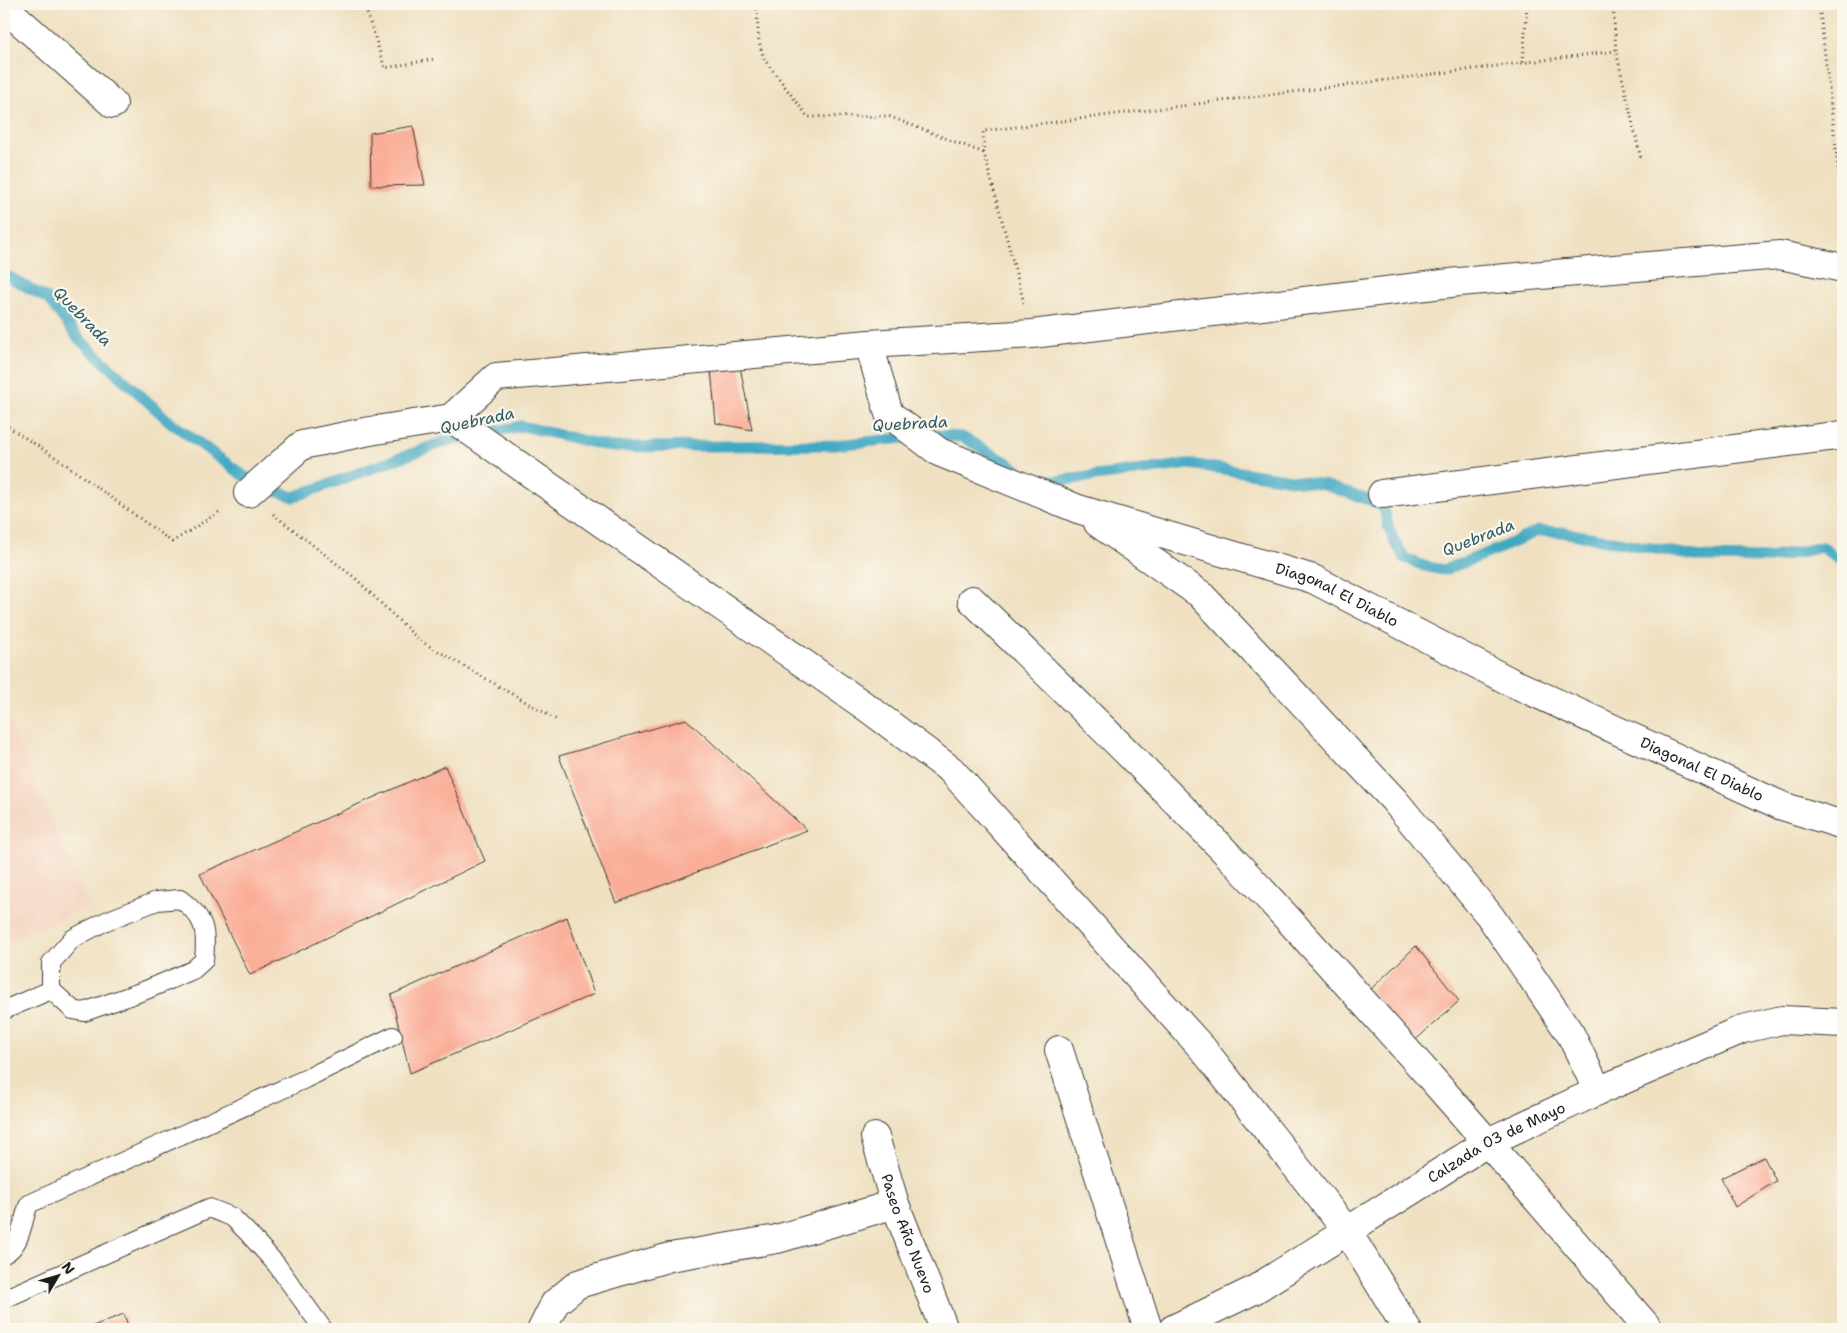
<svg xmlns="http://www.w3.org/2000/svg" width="1847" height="1333" font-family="'Shantell Sans',sans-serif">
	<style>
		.built { fill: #f4d3c0 }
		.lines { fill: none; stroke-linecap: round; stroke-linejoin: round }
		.stream { stroke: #43a9c3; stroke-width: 11 }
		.building { fill: #faae98 }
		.service-casing { stroke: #3c3935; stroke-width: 20 }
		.minor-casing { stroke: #3c3935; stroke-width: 30 }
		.path { stroke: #3c3935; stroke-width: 3; stroke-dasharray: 1 4; stroke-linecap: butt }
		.service { stroke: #fff; stroke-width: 18 }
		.minor { stroke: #fff; stroke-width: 28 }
		.labels { text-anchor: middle; stroke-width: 4.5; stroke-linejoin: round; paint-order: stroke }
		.street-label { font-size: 15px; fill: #1c1c1c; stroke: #fbf7ec }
		.water-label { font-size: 16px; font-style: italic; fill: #2e5b67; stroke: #fbf7ec }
	</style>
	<rect width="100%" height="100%" fill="#fbf7ec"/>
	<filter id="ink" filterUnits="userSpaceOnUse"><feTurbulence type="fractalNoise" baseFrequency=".02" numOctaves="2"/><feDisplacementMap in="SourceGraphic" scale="10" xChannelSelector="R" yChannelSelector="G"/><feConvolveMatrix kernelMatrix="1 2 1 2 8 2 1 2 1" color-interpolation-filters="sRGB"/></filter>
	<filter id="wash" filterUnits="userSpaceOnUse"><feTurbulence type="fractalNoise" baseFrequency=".0096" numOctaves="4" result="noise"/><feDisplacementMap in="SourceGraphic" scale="20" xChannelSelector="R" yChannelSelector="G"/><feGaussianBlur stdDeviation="1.12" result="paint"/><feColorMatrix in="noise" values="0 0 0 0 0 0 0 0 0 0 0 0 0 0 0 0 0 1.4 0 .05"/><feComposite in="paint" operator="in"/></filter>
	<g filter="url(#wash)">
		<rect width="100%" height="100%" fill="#efe0c1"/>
		<path class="built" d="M 4,708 L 89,906 L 4,945 Z"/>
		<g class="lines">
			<path class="stream" d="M 4,274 L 48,299 L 80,340 L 169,421 L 255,484 L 294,497 L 446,441 L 522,426 L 611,447 L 835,445 L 934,435 L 962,437 L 1008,463 L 1028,478 L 1056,481 L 1190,464 L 1324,485 L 1372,501 L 1384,508 L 1389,529 L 1395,543 L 1405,558 L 1424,566 L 1444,570 L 1496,550 L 1538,531 L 1561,532 L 1701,557 L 1770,558 L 1822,547 L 1843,563"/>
		</g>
		<g id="blocks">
			<g class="building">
				<path d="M 413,126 L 425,185 L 371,186 L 370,133 Z"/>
				<path d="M 710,359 L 739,361 L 752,430 L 716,423 Z"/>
				<path d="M 686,719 L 807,830 L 616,903 L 559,756 Z"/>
				<path d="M 445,766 L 485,861 L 250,975 L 200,874 Z"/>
				<path d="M 567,917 L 594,994 L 410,1073 L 391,995 Z"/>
				<path d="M 1416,946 L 1459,1001 L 1410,1045 L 1370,990 Z"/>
				<path d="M 1764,1157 L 1776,1181 L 1735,1207 L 1721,1178 Z"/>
				<path d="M 124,1314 L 129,1329 L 85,1329 Z"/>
			</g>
		</g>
	</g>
	<g filter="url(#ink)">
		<use href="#blocks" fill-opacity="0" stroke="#3c3935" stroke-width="1"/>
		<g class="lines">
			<g class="service-casing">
				<g id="service">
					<path d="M 180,899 C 205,917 207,930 204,960 L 193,970 L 146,990 L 84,1012 L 73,1010 L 51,990 L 51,963 L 72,939 L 106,921 L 157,901 Z"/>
					<path d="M 4,1010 L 51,990"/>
					<path d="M 4,1254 C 22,1246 22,1220 29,1204 L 305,1079 L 393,1036"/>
					<path d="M 4,1299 L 209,1208 L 232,1217 L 249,1234 L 276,1264 L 323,1329"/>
				</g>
			</g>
			<g class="minor-casing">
				<g id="minor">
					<path d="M 4,7 L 113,104"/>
					<path id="s1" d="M 869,344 L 889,414 L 939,452 L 1078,509 L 1313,579 L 1511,682 L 1782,806 L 1843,825"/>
					<path d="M 451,418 L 869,709 L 951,770 L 1203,1049 L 1347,1231 L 1407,1329"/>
					<path d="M 248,493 L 302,445 L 370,431 L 451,418 L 496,377 L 869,344 L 1032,334 L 1459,282 L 1780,255 L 1843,268"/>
					<path d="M 1382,494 L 1843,435"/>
					<path d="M 1098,523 L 1200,594 L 1394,800 L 1490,916 L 1571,1035 L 1598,1091"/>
					<path d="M 972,600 C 1060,686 1149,772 1234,861 C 1377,1013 1513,1171 1649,1329"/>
					<path d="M 1059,1050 L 1148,1329"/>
					<path id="s2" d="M 875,1137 L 895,1204 L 944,1329"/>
					<path d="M 542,1329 L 555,1303 L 578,1284 L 670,1257 L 777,1239 L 895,1204"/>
					<path id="s3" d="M 1173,1329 L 1254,1290 L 1488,1142 L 1598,1091 L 1743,1029 L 1782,1020 L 1843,1023"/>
				</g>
			</g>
			<g class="path">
				<path d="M 364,4 L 385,68 L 434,59"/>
				<path d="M 756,4 L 759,41 L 764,59 L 808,117 L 888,116 L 984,153"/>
				<path d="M 1613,4 L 1616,51 L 1641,159"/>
				<path d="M 1819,4 L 1843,210"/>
				<path d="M 1523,62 L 1527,4"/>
				<path d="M 1024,303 L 984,153 L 983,131 L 1616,51"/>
				<path d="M 4,424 L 64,463 L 172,542 L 222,510"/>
				<path d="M 273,514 L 355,578 L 419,640 L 557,720"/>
			</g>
			<use href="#service" class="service"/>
			<use href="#minor" class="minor"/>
		</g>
	</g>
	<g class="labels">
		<g class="street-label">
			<text dy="5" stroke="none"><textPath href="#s1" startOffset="559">Diagonal El Diablo</textPath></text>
			<text dy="5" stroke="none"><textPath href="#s1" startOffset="964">Diagonal El Diablo</textPath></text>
			<text dy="5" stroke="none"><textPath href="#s3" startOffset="374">Calzada 03 de Mayo</textPath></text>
			<text dy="5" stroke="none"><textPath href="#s2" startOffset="102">Paseo Año Nuevo</textPath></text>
		</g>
		<g class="water-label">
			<text transform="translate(83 316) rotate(46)" y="6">Quebrada</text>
			<text transform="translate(477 420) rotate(-12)" y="6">Quebrada</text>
			<text transform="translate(910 423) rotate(-3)" y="6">Quebrada</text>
			<text transform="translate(1478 537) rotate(-21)" y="6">Quebrada</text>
		</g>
	</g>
	<rect width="1847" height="1333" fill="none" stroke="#fbf7ec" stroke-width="20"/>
	<g transform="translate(58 1276) rotate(52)" stroke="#fbf7ec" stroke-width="4" paint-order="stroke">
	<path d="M0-4L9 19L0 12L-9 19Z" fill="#1c1c1c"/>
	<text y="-8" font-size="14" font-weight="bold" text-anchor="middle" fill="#1c1c1c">N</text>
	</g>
</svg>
